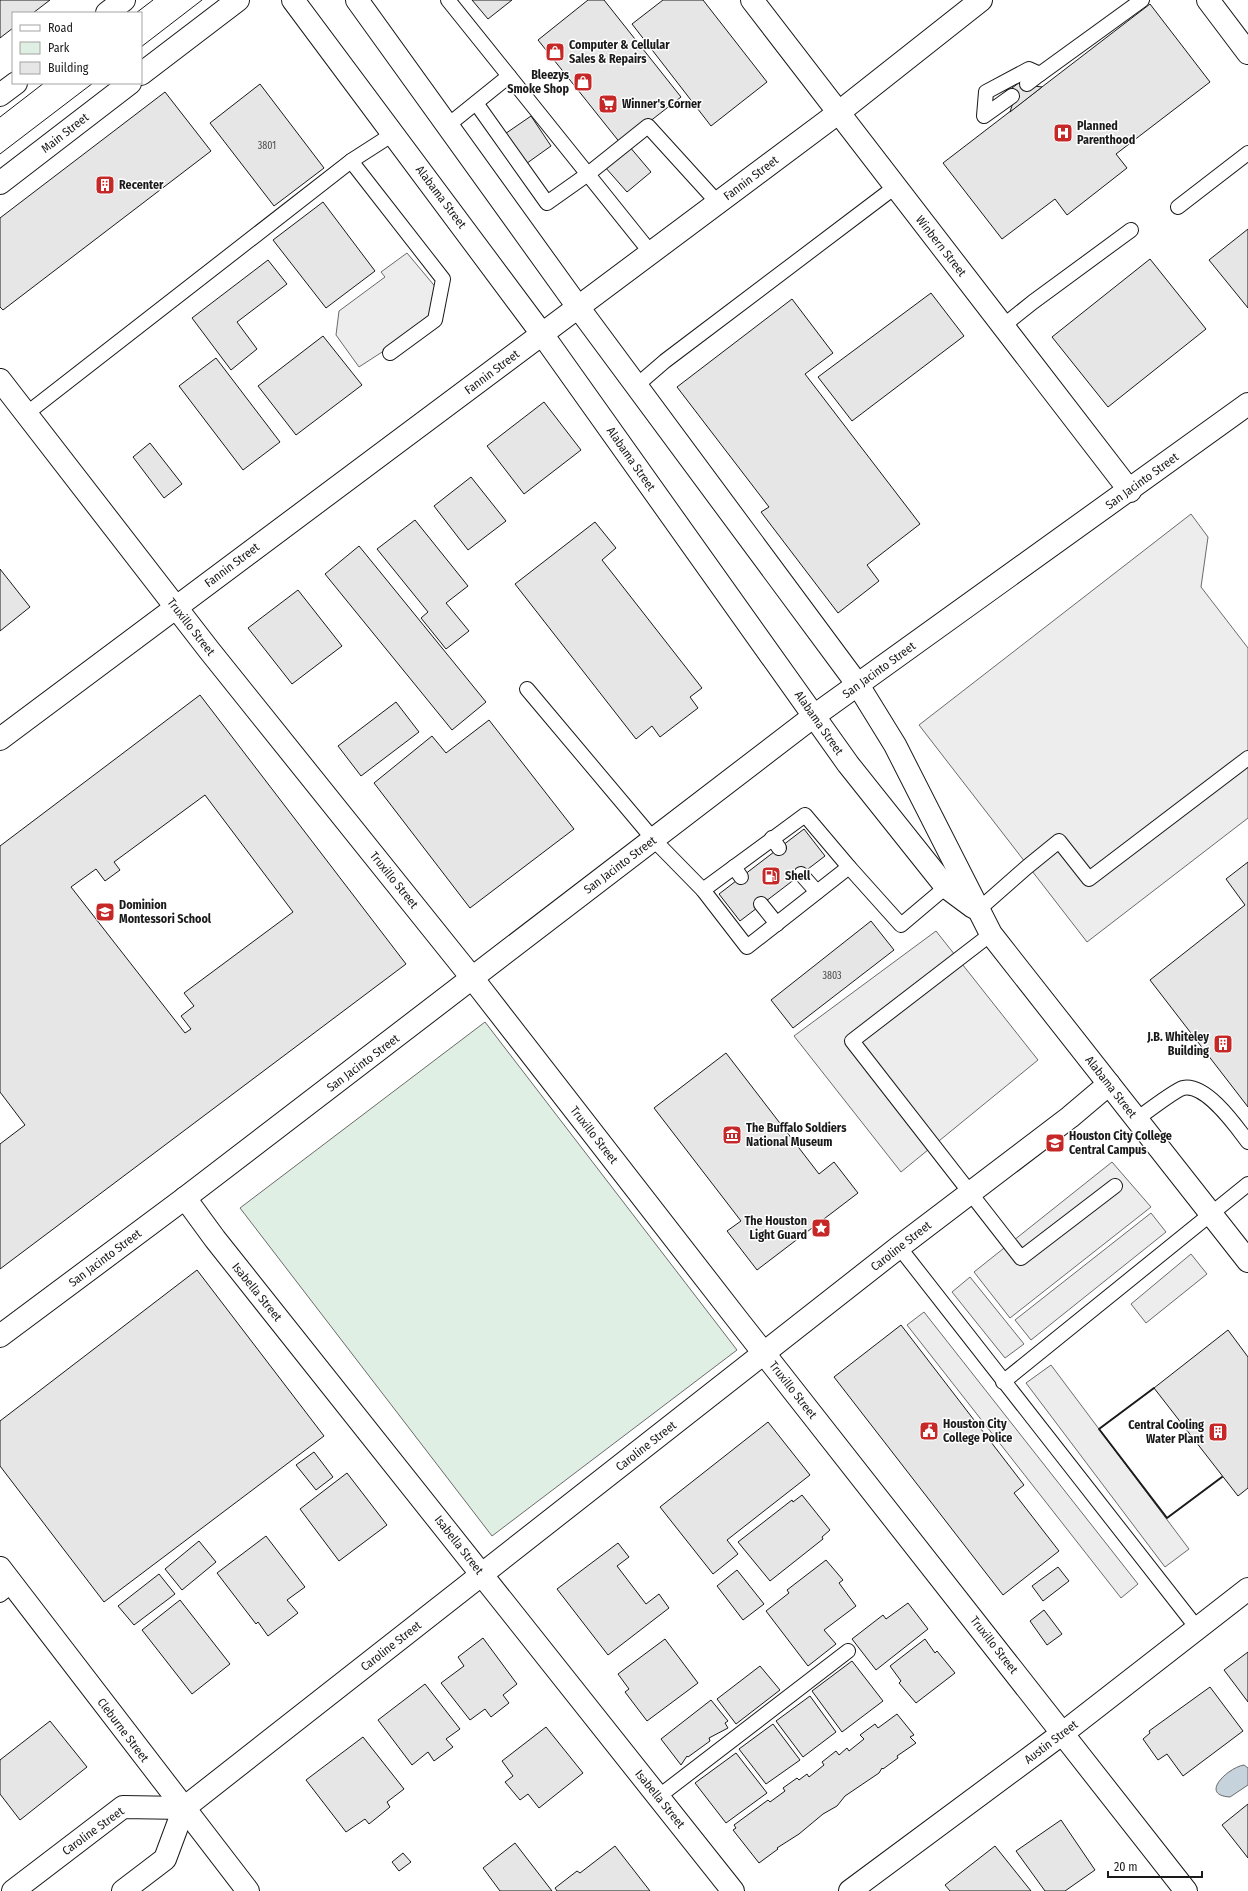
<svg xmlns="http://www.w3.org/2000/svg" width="1248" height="1891" font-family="'Fira Sans Condensed',sans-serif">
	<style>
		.green { fill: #e0efe3; stroke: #6a6a6a }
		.parking { fill: #ededed; stroke: #6a6a6a }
		.water { fill: #c6d2dc; stroke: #6a6a6a }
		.building { fill: #e6e6e6; stroke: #1a1a1a; fill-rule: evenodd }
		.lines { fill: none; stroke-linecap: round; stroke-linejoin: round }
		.service-casing { stroke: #1a1a1a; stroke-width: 16 }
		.minor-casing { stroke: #1a1a1a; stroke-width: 24 }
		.tertiary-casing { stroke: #1a1a1a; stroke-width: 24 }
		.secondary-casing { stroke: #1a1a1a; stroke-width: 24 }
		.primary-casing { stroke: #1a1a1a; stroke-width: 24 }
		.service { stroke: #fff; stroke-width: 14 }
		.minor { stroke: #fff; stroke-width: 22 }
		.tertiary { stroke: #fff; stroke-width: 22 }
		.secondary { stroke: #fff; stroke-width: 22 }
		.primary { stroke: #fff; stroke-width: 22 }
		.tram { stroke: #1a1a1a; stroke-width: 1 }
		.wall { stroke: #1a1a1a; stroke-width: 2 }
		.labels { text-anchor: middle; stroke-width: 3; stroke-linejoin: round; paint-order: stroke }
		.number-label { font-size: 10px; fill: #4d4d4d }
		.poi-label { font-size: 12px; font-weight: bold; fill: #1a1a1a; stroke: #fff; text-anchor: start }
		.street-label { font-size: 12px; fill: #1a1a1a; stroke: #fff }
	</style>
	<rect width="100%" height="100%" fill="#fff"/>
	<path class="green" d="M 485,1022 L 737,1350 L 492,1536 L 240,1208 Z"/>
	<g class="parking">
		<path d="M 407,253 L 438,290 L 433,319 L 359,367 L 336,335 L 339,311 L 385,277 L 381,272 Z"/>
		<path d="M 1191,514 L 1208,537 L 1201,587 L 1248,648 L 1248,818 L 1087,942 L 919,725 Z"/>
		<path d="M 936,931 L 1038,1060 L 901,1172 L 794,1036 Z"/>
		<path d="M 1112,1162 L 1151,1207 L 1010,1318 L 974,1272 Z"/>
		<path d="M 1151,1213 L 1166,1232 L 1031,1340 L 1015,1320 Z"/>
		<path d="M 1191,1254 L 1207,1274 L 1146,1323 L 1131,1304 Z"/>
		<path d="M 970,1277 L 1024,1344 L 1005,1358 L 952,1292 Z"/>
		<path d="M 924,1312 L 1138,1584 L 1121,1598 L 907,1325 Z"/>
		<path d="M 1051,1365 L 1189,1549 L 1165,1567 L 1026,1383 Z"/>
	</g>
	<path class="water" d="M 1244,1765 L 1248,1768 L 1248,1785 L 1230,1797 C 1198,1795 1229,1767 1244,1765 Z"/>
	<g class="building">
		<path d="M 0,0 L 50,0 L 33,13 L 13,13 L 13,28 L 0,38 Z"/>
		<path d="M 472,0 L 512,0 L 488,19 Z"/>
		<path d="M 588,0 L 604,0 L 681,97 L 621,144 L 538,40 Z"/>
		<path d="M 663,0 L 703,0 L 767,82 L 711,126 L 632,24 Z"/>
		<path d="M 1150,4 L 1210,82 L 1116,154 L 1127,168 L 1067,215 L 1055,199 L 1002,239 L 943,163 Z"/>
		<path d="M 1024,79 L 1034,86 L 1042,87 L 1010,112 L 1014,99 L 1008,91 Z"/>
		<path d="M 260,84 L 324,168 L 274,206 L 210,123 Z"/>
		<path d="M 165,92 L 211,151 L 3,310 L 0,307 L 0,218 Z"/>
		<path d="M 531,116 L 551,146 L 523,166 L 502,136 Z"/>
		<path d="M 629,146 L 651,172 L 627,192 L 605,167 Z"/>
		<path d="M 323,202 L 375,271 L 326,308 L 273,240 Z"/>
		<path d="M 1248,229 L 1248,308 L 1209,260 Z"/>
		<path d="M 1150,259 L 1206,329 L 1108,407 L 1052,337 Z"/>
		<path d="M 268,260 L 287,284 L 237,322 L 257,349 L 231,370 L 192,318 Z"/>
		<path d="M 931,293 L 964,336 L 852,421 L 818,377 Z"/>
		<path d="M 792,299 L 833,353 L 805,374 L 920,524 L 867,565 L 879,581 L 838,613 L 761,512 L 769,507 L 677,387 Z"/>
		<path d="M 323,336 L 362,385 L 296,435 L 258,386 Z"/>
		<path d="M 216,358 L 280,442 L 243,470 L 179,386 Z"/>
		<path d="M 544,402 L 581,450 L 524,494 L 487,446 Z"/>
		<path d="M 150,443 L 182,484 L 164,498 L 133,457 Z"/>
		<path d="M 471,477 L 506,521 L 468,550 L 434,506 Z"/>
		<path d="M 415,520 L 468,586 L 446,603 L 469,631 L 446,649 L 421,618 L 428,612 L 377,549 Z"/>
		<path d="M 595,522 L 616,548 L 602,560 L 702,688 L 690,697 L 698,708 L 660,737 L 652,726 L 636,739 L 515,584 Z"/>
		<path d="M 359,546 L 486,702 L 452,730 L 325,574 Z"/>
		<path d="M 0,569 L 30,607 L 0,631 Z"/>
		<path d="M 298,590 L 342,646 L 292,684 L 248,628 Z"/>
		<path d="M 200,695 L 406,964 L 0,1269 L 0,1144 L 25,1125 L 0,1092 L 0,846 ZM 205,795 L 293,912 L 184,993 L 194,1006 L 181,1016 L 191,1029 L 185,1033 L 71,887 L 96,869 L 105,881 L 120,870 L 114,862 Z"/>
		<path d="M 396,702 L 419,732 L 361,776 L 338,746 Z"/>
		<path d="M 489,720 L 574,829 L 470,908 L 374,783 L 432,736 L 446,753 Z"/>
		<path d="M 804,829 L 825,856 L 740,921 L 719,894 Z"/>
		<path d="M 1248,862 L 1248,1107 L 1150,980 L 1245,905 L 1226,879 Z"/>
		<path d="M 871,921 L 894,950 L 793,1028 L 771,1000 Z"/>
		<path d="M 726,1053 L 819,1174 L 834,1162 L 858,1193 L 757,1270 L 727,1231 L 741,1221 L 654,1108 Z"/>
		<path d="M 197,1270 L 324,1436 L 104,1602 L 0,1466 L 0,1421 Z"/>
		<path d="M 901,1325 L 1024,1485 L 1014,1493 L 1059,1551 L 1003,1595 L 834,1377 Z"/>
		<path d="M 1228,1330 L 1248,1357 L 1248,1488 L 1238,1496 L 1154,1388 Z"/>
		<path d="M 768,1422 L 810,1475 L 727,1540 L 738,1554 L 713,1574 L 660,1507 Z"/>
		<path d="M 314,1452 L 333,1477 L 316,1490 L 296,1465 Z"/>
		<path d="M 347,1473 L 387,1525 L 339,1561 L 300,1509 Z"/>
		<path d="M 802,1495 L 830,1530 L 822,1537 L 823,1539 L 770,1581 L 738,1542 L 792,1500 L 793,1502 Z"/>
		<path d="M 266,1536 L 305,1587 L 287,1600 L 298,1613 L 268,1636 L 258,1622 L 256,1624 L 217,1573 Z"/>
		<path d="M 199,1541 L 216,1562 L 182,1590 L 165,1569 Z"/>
		<path d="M 618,1543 L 629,1557 L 617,1566 L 646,1604 L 659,1594 L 669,1608 L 608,1655 L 557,1589 Z"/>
		<path d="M 826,1560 L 843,1580 L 839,1583 L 856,1606 L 824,1630 L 836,1644 L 808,1666 L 766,1611 L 789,1593 L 787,1590 Z"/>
		<path d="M 1058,1567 L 1069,1581 L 1043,1601 L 1032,1586 Z"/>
		<path d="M 737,1570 L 764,1604 L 743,1620 L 717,1586 Z"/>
		<path d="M 159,1574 L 175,1594 L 134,1625 L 118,1606 Z"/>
		<path d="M 180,1600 L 230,1664 L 192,1694 L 142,1630 Z"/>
		<path d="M 908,1603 L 928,1629 L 876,1670 L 852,1639 L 883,1615 L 886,1619 Z"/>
		<path d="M 1044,1610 L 1062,1634 L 1047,1645 L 1030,1621 Z"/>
		<path d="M 483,1638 L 517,1684 L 503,1695 L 509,1703 L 491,1717 L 485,1709 L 470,1720 L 441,1683 L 464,1666 L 458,1657 Z"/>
		<path d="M 665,1639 L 698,1683 L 647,1721 L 625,1692 L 629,1689 L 618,1674 Z"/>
		<path d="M 925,1639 L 935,1653 L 937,1651 L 955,1673 L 916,1703 L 899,1683 L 901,1681 L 890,1666 Z"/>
		<path d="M 1248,1652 L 1248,1702 L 1224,1670 Z"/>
		<path d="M 852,1661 L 883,1701 L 842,1732 L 812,1691 Z"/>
		<path d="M 760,1666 L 780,1690 L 736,1724 L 717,1699 Z"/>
		<path d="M 425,1684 L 460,1729 L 446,1739 L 453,1747 L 434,1761 L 428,1752 L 412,1765 L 378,1720 Z"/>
		<path d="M 1210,1687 L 1243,1731 L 1183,1776 L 1167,1754 L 1158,1760 L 1143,1739 L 1150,1733 L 1149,1731 Z"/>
		<path d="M 810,1696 L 836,1732 L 803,1757 L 776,1721 Z"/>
		<path d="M 711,1700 L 728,1721 L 725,1723 L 728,1728 L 709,1738 L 710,1741 L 688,1757 L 687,1756 L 681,1765 L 661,1739 Z"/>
		<path d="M 897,1714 L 914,1735 L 910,1737 L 916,1743 L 897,1756 L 898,1758 L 883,1769 L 882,1768 L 879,1773 L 845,1796 L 837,1806 L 823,1814 L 799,1834 L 777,1848 L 778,1849 L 759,1863 L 733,1830 L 736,1828 L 734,1825 L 768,1800 L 770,1802 L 785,1791 L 783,1788 L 797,1778 L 799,1780 L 807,1774 L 809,1777 L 824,1765 L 822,1762 L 836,1751 L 839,1755 L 847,1748 L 849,1751 L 864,1739 L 860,1735 L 875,1724 L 878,1728 Z"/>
		<path d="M 50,1721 L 87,1767 L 20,1820 L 0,1794 L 0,1760 Z"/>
		<path d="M 773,1724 L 800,1760 L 766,1784 L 739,1749 Z"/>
		<path d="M 546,1727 L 583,1773 L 539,1808 L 528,1794 L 520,1800 L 505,1782 L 513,1776 L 502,1761 Z"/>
		<path d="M 363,1737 L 404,1789 L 387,1802 L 390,1807 L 369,1824 L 365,1819 L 346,1832 L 306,1780 Z"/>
		<path d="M 736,1753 L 767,1793 L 726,1823 L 695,1783 Z"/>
		<path d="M 1248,1804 L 1248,1858 L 1222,1825 Z"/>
		<path d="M 1061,1820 L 1095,1870 L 1065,1891 L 1045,1891 L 1016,1851 Z"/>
		<path d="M 515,1843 L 552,1891 L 500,1891 L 483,1868 Z"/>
		<path d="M 615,1846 L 650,1891 L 557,1891 L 555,1888 L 577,1871 L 580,1873 Z"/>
		<path d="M 995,1846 L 1031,1891 L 950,1891 L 945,1885 Z"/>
		<path d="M 403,1853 L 411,1862 L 399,1871 L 392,1862 Z"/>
	</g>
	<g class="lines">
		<g class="service-casing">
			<g id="service">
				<path d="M 448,0 L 651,253"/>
				<path d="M 1027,84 L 1040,74"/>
				<path d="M 1012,96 L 984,116 L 986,92 L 1029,69 L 1040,74 L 1142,0"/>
				<path d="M 476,103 L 547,203 L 588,174 L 648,126 L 718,203"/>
				<path d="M 447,126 L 509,76"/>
				<path d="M 351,161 L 443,279 L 435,320 L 390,353"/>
				<path d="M 1178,207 L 1248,153"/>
				<path d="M 1003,326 L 1033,302 L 1131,230"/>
				<path d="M 636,386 L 665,361 L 895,187"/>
				<path d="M 26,414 L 351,161 L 393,134"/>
				<path d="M 527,689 L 654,840 L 703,890 L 747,947 L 849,867 L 901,925 L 946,887"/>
				<path d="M 772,838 L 779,848"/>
				<path d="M 734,867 L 741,877"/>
				<path d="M 801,874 L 817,892"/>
				<path d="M 703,890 L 805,815 L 849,867"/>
				<path d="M 761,904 L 777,924"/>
				<path d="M 977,911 L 1027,867 L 1059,841 L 1089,879 L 1248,758"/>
				<path d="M 991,934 L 852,1041 L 1021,1258 L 1115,1186"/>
				<path d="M 1137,1119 C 1145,1113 1176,1090 1183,1088 C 1206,1083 1236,1126 1248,1142"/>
				<path d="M 899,1247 L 1197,1628"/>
				<path d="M 1003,1382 L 1248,1184"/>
				<path d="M 0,1595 L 13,1585"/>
				<path d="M 658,1797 L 848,1651"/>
			</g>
		</g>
		<g class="minor-casing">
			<g id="minor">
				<path d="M 752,0 L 1130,491"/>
				<path d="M 1208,0 L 1248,53"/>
				<path d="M 0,380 L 209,650 L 473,979 L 737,1319 L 1186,1891"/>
				<path d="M 0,1568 L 248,1891"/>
				<path d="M 13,1891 L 123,1807 L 184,1808"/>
				<path d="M 123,1891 L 165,1859 L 184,1808 L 899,1247 L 1070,1117 L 1109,1084"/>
				<path d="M 850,1891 L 1063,1733 L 1248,1589"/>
			</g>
		</g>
		<g class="tertiary-casing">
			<g id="tertiary">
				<path d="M 293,0 L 542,334 L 848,764 L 946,887 L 973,907"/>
				<path d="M 357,0 L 578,307 L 858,685 L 895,745 L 991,934 L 1248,1261"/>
				<path d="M 185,1198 L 215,1239 L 733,1891"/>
			</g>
		</g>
		<g class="secondary-casing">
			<g id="secondary">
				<path d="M 107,13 L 124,0"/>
				<path d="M 141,74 L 238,0"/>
				<path d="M 0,95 L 16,83"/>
				<path d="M 0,183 L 130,83"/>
			</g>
		</g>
		<g class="primary-casing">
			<g id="primary">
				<path d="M 0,739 L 838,113 L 981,0"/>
				<path d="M 0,1336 L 185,1198 L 814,716 L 1248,404"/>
			</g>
		</g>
		<use href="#service" class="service"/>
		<use href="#minor" class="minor"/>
		<use href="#tertiary" class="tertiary"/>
		<use href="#secondary" class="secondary"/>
		<use href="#primary" class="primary"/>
		<g class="tram">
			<path d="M 136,13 L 153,0"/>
			<path d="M 141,47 L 202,0"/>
			<path d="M 0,117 L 44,83"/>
			<path d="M 0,154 L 93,83"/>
		</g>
		<path class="wall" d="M 1154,1388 L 1099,1429 L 1167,1518 L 1222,1477"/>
	</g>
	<defs>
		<g id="shop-square" transform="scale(1)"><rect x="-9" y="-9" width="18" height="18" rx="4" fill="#c62828" stroke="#fff"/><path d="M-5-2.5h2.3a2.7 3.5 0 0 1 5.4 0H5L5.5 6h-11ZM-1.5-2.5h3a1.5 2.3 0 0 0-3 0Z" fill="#fff"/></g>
		<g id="supermarket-square" transform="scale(1)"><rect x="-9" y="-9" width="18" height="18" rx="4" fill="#c62828" stroke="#fff"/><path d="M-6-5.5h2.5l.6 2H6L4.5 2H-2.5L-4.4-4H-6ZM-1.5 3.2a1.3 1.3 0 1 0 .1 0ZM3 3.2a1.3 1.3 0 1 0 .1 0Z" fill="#fff"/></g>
		<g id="hospital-square" transform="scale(1)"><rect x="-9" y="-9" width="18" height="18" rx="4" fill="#c62828" stroke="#fff"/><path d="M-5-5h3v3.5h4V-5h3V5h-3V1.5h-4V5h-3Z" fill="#fff"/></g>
		<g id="building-square" transform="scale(1)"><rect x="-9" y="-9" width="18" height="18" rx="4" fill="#c62828" stroke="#fff"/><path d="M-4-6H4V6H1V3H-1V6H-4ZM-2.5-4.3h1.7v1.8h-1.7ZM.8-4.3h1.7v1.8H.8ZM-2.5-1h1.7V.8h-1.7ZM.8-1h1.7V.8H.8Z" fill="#fff"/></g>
		<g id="fuel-square" transform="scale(1)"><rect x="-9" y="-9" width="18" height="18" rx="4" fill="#c62828" stroke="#fff"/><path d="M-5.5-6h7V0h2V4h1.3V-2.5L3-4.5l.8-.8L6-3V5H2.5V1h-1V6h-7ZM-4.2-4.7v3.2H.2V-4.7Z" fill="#fff"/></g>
		<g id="school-square" transform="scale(1)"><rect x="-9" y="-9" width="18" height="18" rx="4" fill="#c62828" stroke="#fff"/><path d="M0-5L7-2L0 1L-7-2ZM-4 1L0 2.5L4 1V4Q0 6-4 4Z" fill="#fff"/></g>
		<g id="museum-square" transform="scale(1)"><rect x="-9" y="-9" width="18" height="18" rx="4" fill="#c62828" stroke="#fff"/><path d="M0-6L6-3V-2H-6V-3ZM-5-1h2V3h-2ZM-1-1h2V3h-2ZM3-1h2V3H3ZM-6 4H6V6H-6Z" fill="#fff"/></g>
		<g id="sight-square" transform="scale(1)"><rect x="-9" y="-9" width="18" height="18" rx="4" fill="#c62828" stroke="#fff"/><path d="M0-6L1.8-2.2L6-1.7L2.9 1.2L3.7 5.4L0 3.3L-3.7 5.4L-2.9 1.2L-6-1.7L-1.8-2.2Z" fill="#fff"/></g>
		<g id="civic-square" transform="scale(1)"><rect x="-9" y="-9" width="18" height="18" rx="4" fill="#c62828" stroke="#fff"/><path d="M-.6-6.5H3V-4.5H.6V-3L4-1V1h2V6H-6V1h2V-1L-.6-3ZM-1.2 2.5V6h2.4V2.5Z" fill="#fff"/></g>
	</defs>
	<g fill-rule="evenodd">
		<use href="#shop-square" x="555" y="52"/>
		<use href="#shop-square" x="583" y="82"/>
		<use href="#supermarket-square" x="608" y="104"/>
		<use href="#hospital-square" x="1063" y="133"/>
		<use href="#building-square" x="105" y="185"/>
		<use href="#fuel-square" x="771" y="876"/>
		<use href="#school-square" x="105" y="912"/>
		<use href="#building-square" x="1223" y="1044"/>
		<use href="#museum-square" x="732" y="1135"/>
		<use href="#school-square" x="1055" y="1143"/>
		<use href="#sight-square" x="821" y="1228"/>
		<use href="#civic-square" x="929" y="1431"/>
		<use href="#building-square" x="1218" y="1432"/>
	</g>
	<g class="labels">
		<g class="number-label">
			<text x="267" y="149">3801</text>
			<text x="832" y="979">3803</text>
		</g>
		<g class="poi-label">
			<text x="569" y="49">Computer &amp; Cellular<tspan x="569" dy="14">Sales &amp; Repairs</tspan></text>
			<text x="569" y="79" text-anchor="end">Bleezys<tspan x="569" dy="14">Smoke Shop</tspan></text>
			<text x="622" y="108">Winner's Corner</text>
			<text x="1077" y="130">Planned<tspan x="1077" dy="14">Parenthood</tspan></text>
			<text x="119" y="189">Recenter</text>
			<text x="785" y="880">Shell</text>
			<text x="119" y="909">Dominion<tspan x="119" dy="14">Montessori School</tspan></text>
			<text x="1209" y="1041" text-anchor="end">J.B. Whiteley<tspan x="1209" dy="14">Building</tspan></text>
			<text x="746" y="1132">The Buffalo Soldiers<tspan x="746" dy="14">National Museum</tspan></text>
			<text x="1069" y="1140">Houston City College<tspan x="1069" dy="14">Central Campus</tspan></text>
			<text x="807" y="1225" text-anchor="end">The Houston<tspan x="807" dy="14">Light Guard</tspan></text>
			<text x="943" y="1428">Houston City<tspan x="943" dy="14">College Police</tspan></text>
			<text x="1204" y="1429" text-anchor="end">Central Cooling<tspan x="1204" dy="14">Water Plant</tspan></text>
		</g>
		<g class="street-label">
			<text transform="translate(65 133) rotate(-38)" y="4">Main Street</text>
			<text transform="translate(751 178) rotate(-37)" y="4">Fannin Street</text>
			<text transform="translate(441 197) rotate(53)" y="4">Alabama Street</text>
			<text transform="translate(941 246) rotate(52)" y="4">Winbern Street</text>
			<text transform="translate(492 372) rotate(-37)" y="4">Fannin Street</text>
			<text transform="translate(631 459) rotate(55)" y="4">Alabama Street</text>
			<text transform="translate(1142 481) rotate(-36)" y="4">San Jacinto Street</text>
			<text transform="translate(232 565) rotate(-37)" y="4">Fannin Street</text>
			<text transform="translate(191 627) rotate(52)" y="4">Truxillo Street</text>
			<text transform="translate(879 670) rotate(-36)" y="4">San Jacinto Street</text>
			<text transform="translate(819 723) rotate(55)" y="4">Alabama Street</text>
			<text transform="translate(620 865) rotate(-37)" y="4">San Jacinto Street</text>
			<text transform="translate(394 880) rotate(51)" y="4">Truxillo Street</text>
			<text transform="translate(363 1063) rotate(-37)" y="4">San Jacinto Street</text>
			<text transform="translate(1111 1087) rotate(52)" y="4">Alabama Street</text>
			<text transform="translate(594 1135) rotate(52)" y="4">Truxillo Street</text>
			<text transform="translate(901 1246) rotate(-38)" y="4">Caroline Street</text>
			<text transform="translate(105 1258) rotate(-37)" y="4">San Jacinto Street</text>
			<text transform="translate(257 1292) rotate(51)" y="4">Isabella Street</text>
			<text transform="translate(793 1390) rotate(52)" y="4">Truxillo Street</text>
			<text transform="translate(646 1446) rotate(-38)" y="4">Caroline Street</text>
			<text transform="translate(459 1545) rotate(52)" y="4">Isabella Street</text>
			<text transform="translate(994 1645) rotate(52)" y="4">Truxillo Street</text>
			<text transform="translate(391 1646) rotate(-38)" y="4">Caroline Street</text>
			<text transform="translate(123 1730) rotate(53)" y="4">Cleburne Street</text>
			<text transform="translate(1051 1742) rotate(-37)" y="4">Austin Street</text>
			<text transform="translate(660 1799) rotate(51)" y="4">Isabella Street</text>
			<text transform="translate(93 1831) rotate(-36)" y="4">Caroline Street</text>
		</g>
	</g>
	<rect x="12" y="12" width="130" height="72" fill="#ffffff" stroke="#a3a3a3"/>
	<rect x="20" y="25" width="20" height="6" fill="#ffffff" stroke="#a3a3a3"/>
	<text x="48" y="32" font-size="12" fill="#1a1a1a">Road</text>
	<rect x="20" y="42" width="20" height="12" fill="#e0efe3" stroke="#a3a3a3"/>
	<text x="48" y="52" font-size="12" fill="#1a1a1a">Park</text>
	<rect x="20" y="62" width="20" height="12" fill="#e6e6e6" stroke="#a3a3a3"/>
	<text x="48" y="72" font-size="12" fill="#1a1a1a">Building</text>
	<path d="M1108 1871v6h94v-6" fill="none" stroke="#1a1a1a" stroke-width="2"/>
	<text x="1114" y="1871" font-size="12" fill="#1a1a1a" stroke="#ffffff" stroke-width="3" paint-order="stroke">20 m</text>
</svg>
